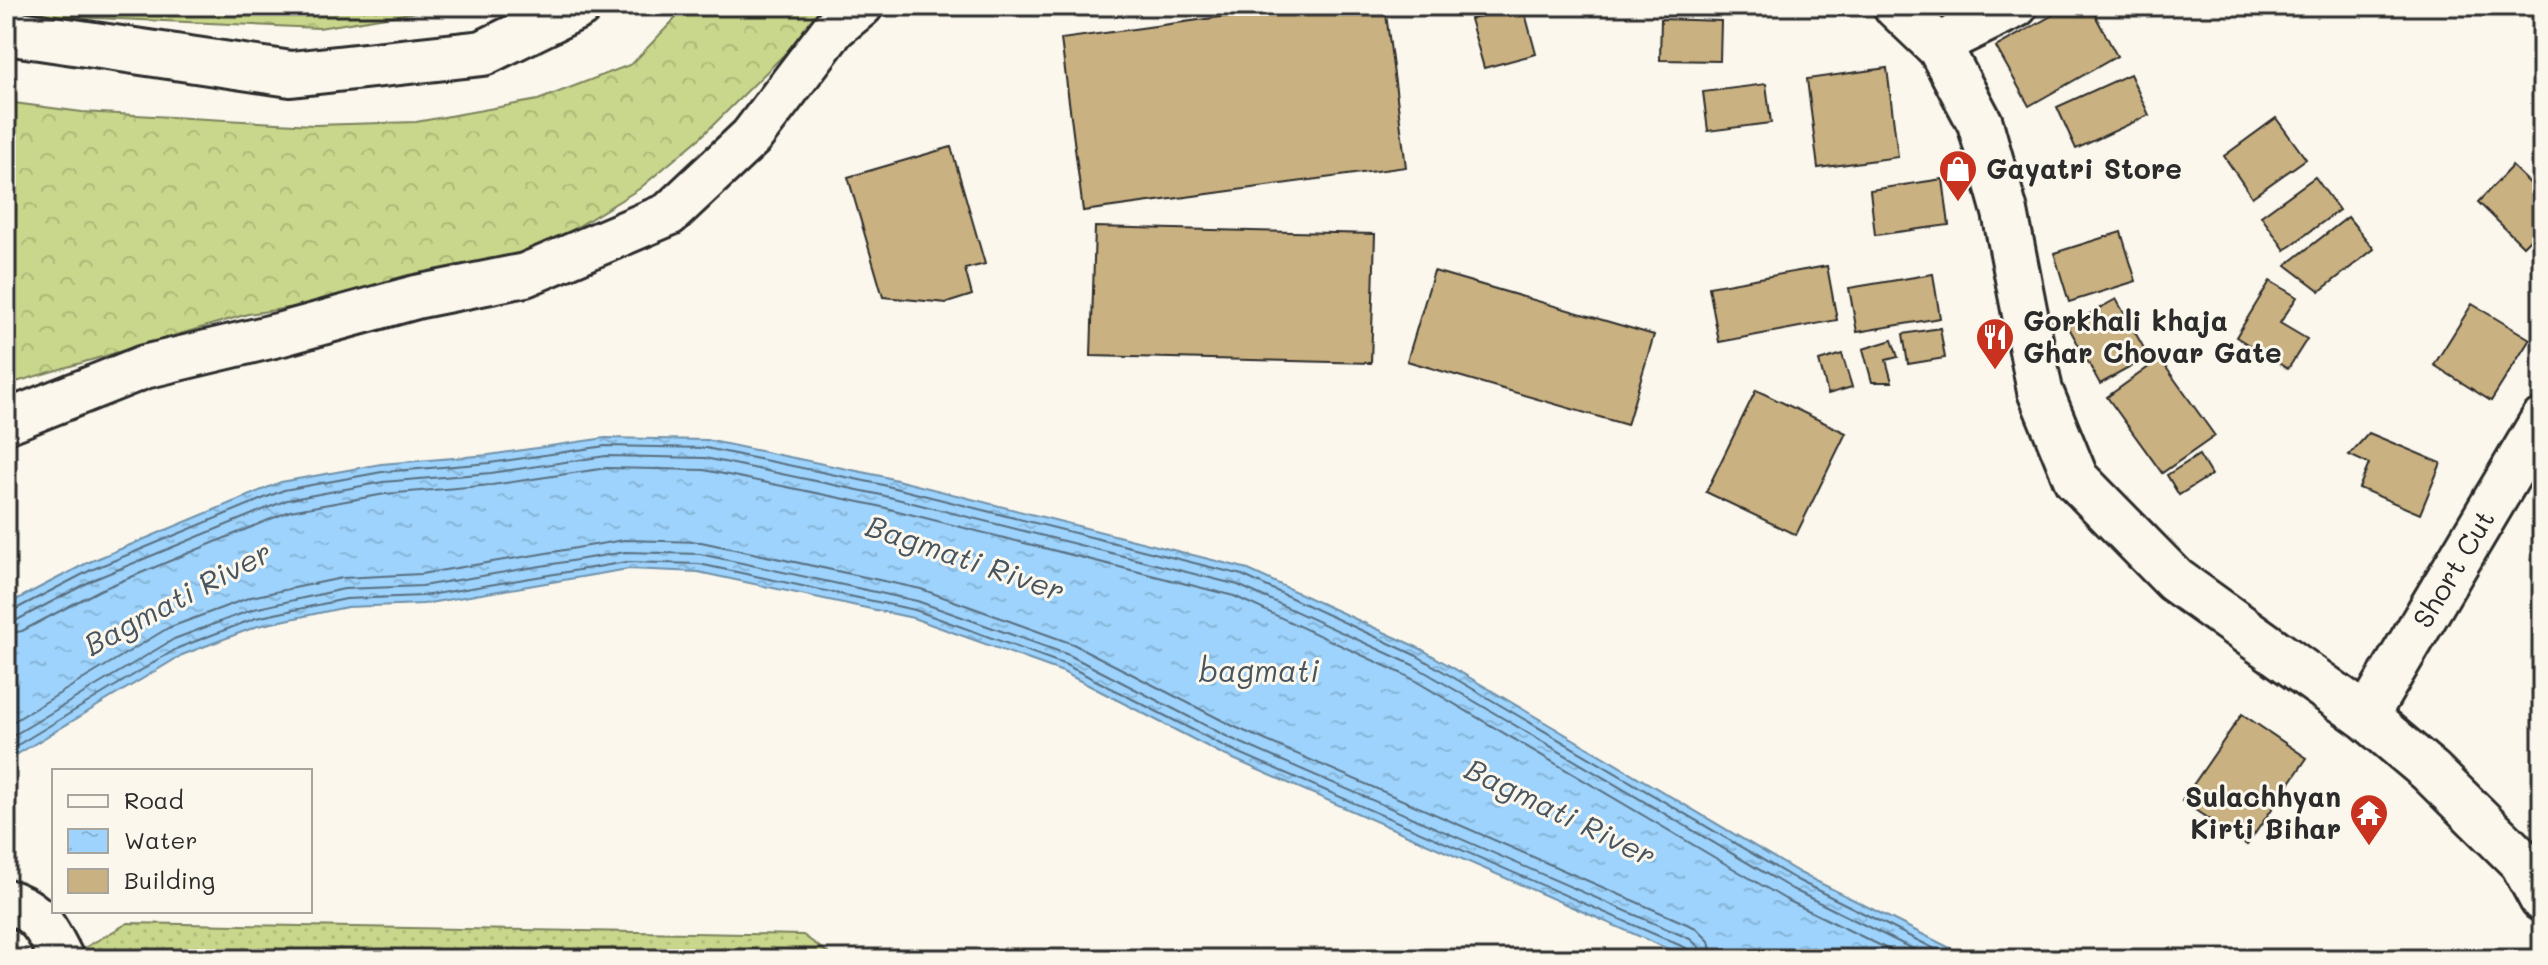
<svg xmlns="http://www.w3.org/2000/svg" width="2548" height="965" font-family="Mali,sans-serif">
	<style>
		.grass { fill: url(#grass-dots); stroke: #7a815b; stroke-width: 2 }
		.forest { fill: url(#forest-crowns); stroke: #7a815b; stroke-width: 2 }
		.water { fill: url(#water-ripples); stroke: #6f90a8; stroke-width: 2 }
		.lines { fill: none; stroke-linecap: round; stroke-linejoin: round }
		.shore { stroke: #596e7f; stroke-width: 2 }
		.building { fill: #cab181; stroke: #2b2b2b; stroke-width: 2 }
		.minor-casing { stroke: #2b2b2b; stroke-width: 48 }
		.major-casing { stroke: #2b2b2b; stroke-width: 50 }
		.minor { stroke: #fbf7ec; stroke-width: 42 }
		.major { stroke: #fbf7ec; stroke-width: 44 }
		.labels { text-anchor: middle; stroke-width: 6; stroke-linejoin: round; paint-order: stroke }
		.poi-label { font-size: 28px; font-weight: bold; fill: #2b2b2b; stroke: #fbf7ec; text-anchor: start }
		.street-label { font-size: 28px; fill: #2b2b2b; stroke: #fbf7ec }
		.water-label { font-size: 30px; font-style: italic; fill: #48555f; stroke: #fbf7ec }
	</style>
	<defs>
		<pattern id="grass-dots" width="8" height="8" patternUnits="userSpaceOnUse" patternTransform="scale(2)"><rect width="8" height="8" fill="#c8d78b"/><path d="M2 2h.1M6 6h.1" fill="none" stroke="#acb978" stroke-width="1.8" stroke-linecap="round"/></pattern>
		<pattern id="forest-crowns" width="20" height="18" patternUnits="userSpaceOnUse" patternTransform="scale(2)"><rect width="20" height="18" fill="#c8d78b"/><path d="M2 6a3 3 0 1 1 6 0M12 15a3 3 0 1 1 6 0" fill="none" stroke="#acb978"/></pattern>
		<pattern id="water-ripples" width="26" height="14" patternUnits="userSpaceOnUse" patternTransform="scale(2)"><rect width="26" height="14" fill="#9dd3fc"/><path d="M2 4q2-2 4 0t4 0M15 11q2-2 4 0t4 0" fill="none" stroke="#87b5d8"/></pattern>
	</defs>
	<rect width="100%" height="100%" fill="#fbf7ec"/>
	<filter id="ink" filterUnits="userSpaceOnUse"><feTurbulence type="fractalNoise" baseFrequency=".0125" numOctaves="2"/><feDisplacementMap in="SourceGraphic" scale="16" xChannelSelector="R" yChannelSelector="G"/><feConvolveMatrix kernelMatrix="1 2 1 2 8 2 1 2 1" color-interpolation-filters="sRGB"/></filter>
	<g filter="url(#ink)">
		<path class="grass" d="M 128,923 L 803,935 L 836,959 L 65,959 Z"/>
		<g class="forest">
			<path d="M 6,6 L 453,6 L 319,28 L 6,14 Z"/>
			<path d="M 687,6 L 833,6 L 701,137 L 639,189 L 551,243 L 425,288 L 248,314 L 6,385 L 6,102 L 82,112 L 314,125 L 416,122 L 538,100 L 632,64 Z"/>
		</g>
		<path class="water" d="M 605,438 L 707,440 L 881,476 L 1244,568 L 1421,649 L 1800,873 L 1972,959 L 1691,959 L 1222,754 L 1063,672 L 913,618 L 698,572 L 628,569 L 423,604 L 347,607 L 258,626 L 182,655 L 6,761 L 6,605 L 10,603 L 87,563 L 281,482 L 381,464 L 489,455 Z"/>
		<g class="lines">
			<g class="shore">
				<path d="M 6,612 L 12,611 L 91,570 L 284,490 L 382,472 L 490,463 L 605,446 L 706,448 L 879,484 L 1242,575 L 1417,656 L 1797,880 L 1955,959"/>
				<path d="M 6,622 L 17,620 L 95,579 L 287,500 L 383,482 L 491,473 L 606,456 L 705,458 L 877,494 L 1238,585 L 1413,665 L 1792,889 L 1933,959"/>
				<path d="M 6,634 L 22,631 L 100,590 L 290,511 L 385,494 L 492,485 L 607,468 L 704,470 L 874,505 L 1234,596 L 1407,676 L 1785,899 L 1908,959"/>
				<path d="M 6,726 L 168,628 L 251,597 L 342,578 L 421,574 L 624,540 L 701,542 L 921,589 L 1073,644 L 1235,727 L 1696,928 L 1709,941 L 1713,959"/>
				<path d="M 6,740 L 174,639 L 254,609 L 344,589 L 422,586 L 625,552 L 700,554 L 917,601 L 1069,655 L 1230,738 L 1690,939 L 1699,947 L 1701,959"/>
				<path d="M 6,752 L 178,648 L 256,618 L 346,599 L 423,596 L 627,562 L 699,564 L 915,610 L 1066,665 L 1226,747 L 1686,948 L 1690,953 L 1691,959"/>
			</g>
		</g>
		<g class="building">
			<path d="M 1300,6 L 1385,6 L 1406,167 L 1083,211 L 1061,39 Z"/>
			<path d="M 1517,6 L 1523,6 L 1536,54 L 1484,68 L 1470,19 Z"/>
			<path d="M 2069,6 L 2090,6 L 2117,56 L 2029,106 L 1996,47 Z"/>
			<path d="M 1661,19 L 1721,21 L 1720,61 L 1660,60 Z"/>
			<path d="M 1887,68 L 1898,157 L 1818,168 L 1807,79 Z"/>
			<path d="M 2130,74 L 2149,115 L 2076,149 L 2057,107 Z"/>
			<path d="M 1766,84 L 1771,123 L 1708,131 L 1703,92 Z"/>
			<path d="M 2276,118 L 2306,159 L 2252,197 L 2224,156 Z"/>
			<path d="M 951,147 L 985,264 L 965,269 L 972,295 L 947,303 L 883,297 L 848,177 Z"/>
			<path d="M 2512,166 L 2542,195 L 2542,227 L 2523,246 L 2478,202 Z"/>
			<path d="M 2315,177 L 2339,210 L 2285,250 L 2261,216 Z"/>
			<path d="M 1943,179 L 1949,225 L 1875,235 L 1870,190 Z"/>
			<path d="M 2348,217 L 2374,249 L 2320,291 L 2286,265 Z"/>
			<path d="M 1095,227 L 1375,234 L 1371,363 L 1091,356 Z"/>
			<path d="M 2121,232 L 2136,281 L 2069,302 L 2054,253 Z"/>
			<path d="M 1827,266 L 1837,320 L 1719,342 L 1709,287 Z"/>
			<path d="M 1434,271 L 1654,335 L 1627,425 L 1407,361 Z"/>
			<path d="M 1933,274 L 1940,318 L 1857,332 L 1849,288 Z"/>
			<path d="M 2270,281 L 2297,297 L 2280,323 L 2307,339 L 2288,369 L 2236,337 Z"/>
			<path d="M 2116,299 L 2149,357 L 2100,384 L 2068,326 Z"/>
			<path d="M 2472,304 L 2530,339 L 2491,401 L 2434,365 Z"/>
			<path d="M 1940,328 L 1945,358 L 1908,364 L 1903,334 Z"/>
			<path d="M 1892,340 L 1898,357 L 1886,360 L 1892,382 L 1872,382 L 1863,349 Z"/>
			<path d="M 1842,354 L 1852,387 L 1828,394 L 1819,361 Z"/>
			<path d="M 2160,359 L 2215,436 L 2162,473 L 2107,397 Z"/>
			<path d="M 1756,390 L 1846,433 L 1796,535 L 1706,492 Z"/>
			<path d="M 2369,433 L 2441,463 L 2420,514 L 2359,488 L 2369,464 L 2349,455 Z"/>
			<path d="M 2199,455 L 2211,475 L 2179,495 L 2167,475 Z"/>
			<path d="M 2242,714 L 2307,758 L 2247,845 L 2182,801 Z"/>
		</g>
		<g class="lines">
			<g class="minor-casing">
				<g id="minor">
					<path d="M 1940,48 L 1957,35 L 2016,6"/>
					<path d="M 6,422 L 144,367 L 282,334 L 416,297 L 525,275 L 669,214 L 751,137 L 834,28 L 861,6"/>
					<path id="s1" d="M 2366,717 L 2542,420"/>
					<path d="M 6,901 C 39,910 48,931 62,959"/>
				</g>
			</g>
			<g class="major-casing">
				<g id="major">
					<path d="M 1896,6 L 1940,48 L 1980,123 L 2005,212 L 2040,391 L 2076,479 L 2175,580 L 2366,717 L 2430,771 L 2522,862 L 2542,899"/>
					<path d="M 6,32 L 291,74 L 483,53 L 579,6"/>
				</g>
			</g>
			<use href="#minor" class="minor"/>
			<use href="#major" class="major"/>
		</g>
	</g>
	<defs>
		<g id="shop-pin" transform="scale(2)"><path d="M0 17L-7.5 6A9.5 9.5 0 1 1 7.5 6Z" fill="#c8321e" stroke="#fbf7ec"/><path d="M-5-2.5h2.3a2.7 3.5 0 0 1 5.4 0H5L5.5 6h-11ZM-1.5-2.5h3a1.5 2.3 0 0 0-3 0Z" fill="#fff"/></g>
		<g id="restaurant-pin" transform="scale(2)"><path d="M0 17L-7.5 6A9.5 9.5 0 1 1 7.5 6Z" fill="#c8321e" stroke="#fbf7ec"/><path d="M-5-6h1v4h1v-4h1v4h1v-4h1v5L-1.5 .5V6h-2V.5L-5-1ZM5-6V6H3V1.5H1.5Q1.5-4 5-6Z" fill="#fff"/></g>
		<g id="temple-pin" transform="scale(2)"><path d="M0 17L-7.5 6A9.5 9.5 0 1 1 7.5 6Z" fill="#c8321e" stroke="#fbf7ec"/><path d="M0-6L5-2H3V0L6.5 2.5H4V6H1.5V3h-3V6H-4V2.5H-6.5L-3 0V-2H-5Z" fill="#fff"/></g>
	</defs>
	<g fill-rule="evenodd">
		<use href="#shop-pin" x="1958" y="169"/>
		<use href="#restaurant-pin" x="1995" y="337"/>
		<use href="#temple-pin" x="2369" y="813"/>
	</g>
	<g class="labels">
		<g class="poi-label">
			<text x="1986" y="179">Gayatri Store</text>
			<text x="2023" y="331">Gorkhali khaja<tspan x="2023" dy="32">Ghar Chovar Gate</tspan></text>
			<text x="2341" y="807" text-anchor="end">Sulachhyan<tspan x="2341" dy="32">Kirti Bihar</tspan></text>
		</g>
		<g class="street-label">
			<text dy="10" stroke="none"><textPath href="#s1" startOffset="172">Short Cut</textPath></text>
		</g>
		<g class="water-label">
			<text transform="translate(965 559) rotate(19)" y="10">Bagmati River</text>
			<text transform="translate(178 599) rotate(-28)" y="10">Bagmati River</text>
			<text x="1259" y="682">bagmati</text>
			<text transform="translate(1560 813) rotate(26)" y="10">Bagmati River</text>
		</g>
	</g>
	<rect width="2548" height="965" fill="none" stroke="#fbf7ec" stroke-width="32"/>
	<rect x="16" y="16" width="2516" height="933" fill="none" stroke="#2b2b2b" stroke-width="3" filter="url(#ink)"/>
	<rect x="52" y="769" width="260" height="144" fill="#fbf7ec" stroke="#a8a59f" stroke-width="2"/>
	<rect x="68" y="795" width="40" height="12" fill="#fbf7ec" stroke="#a8a59f" stroke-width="2"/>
	<text x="124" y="809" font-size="24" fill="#2b2b2b">Road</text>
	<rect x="68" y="829" width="40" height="24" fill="url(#water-ripples)" stroke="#a8a59f" stroke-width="2"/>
	<text x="124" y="849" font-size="24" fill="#2b2b2b">Water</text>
	<rect x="68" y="869" width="40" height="24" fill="#cab181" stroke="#a8a59f" stroke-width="2"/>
	<text x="124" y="889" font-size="24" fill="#2b2b2b">Building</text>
</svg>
